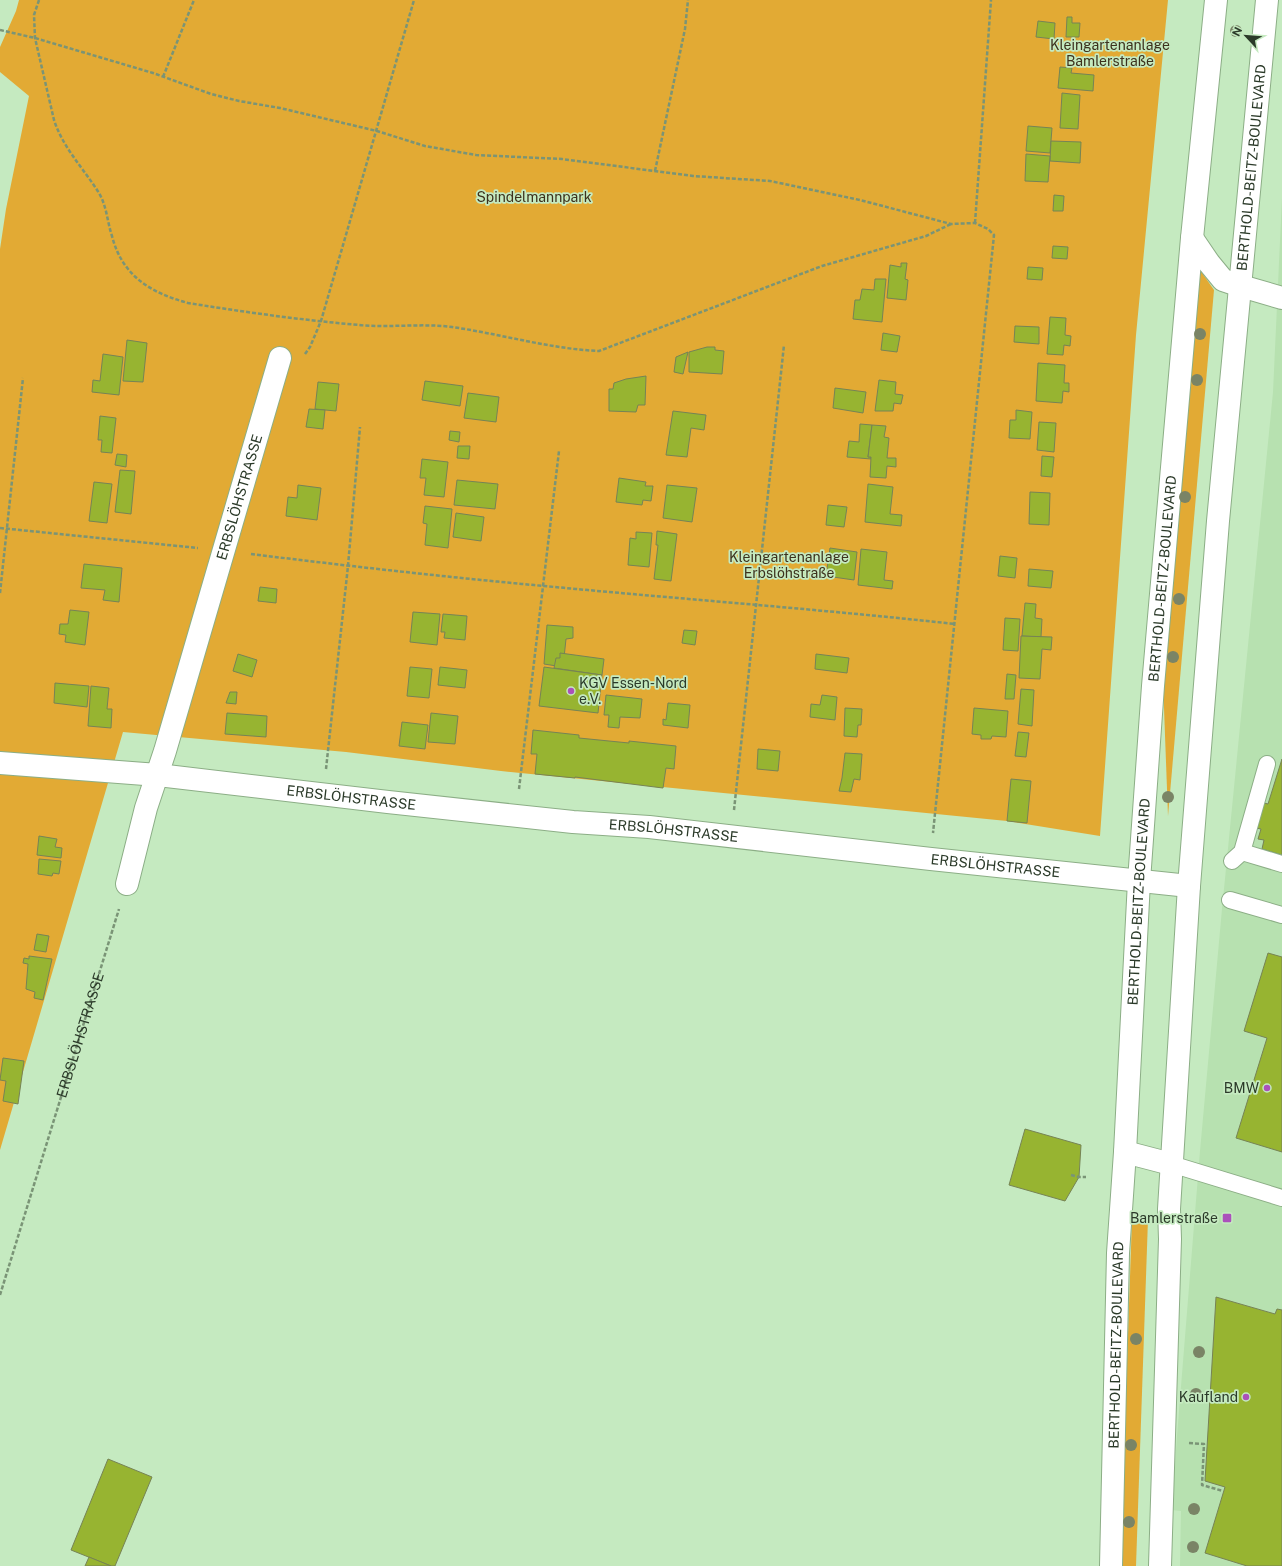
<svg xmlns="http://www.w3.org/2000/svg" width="1282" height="1566" font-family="'Public Sans',sans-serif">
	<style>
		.built { fill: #b7e1b0 }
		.green { fill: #e2aa34 }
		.building { fill: #97b431; stroke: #768355 }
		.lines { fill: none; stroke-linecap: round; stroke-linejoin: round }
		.lane-casing { stroke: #8cae86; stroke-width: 18 }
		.street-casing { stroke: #8cae86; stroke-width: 24 }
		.secondary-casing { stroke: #8cae86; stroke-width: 24 }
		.path { stroke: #7a9476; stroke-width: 2.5; stroke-dasharray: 4 2; stroke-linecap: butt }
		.lane { stroke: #fff; stroke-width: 16 }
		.street { stroke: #fff; stroke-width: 22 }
		.secondary { stroke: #fff; stroke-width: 22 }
		.tree { fill: #7a8466 }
		.poi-dot { fill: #ab50bb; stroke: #c5eac0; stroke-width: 1.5 }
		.labels { text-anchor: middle; stroke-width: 3.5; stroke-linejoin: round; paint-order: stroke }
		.park-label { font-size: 14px; fill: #3d311d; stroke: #c5eac0 }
		.street-label { font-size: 14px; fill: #2b3a29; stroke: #c5eac0 }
		.poi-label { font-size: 14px; fill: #2b3a29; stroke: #c5eac0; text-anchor: end }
	</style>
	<rect width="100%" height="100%" fill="#c5eac0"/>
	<path class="built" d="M 1282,198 L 1282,1566 L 1180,1566 L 1181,1511 L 1172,1510 L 1177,1436 L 1200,1151 L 1222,909 L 1273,392 Z"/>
	<g class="green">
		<path d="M 19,0 L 1168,0 L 1136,335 L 1100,836 L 1007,821 L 501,771 L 346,752 L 123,732 L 0,1150 L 0,249 L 6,209 L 29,96 L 0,72 L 0,47 L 16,11 Z"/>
		<path d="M 1198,267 L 1214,290 L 1168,816 L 1163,681 Z"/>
		<path d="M 1132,1219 L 1148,1219 L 1136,1566 L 1120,1566 Z"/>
	</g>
	<g class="building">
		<path d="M 1067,17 L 1072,17 L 1072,23 L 1080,23 L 1079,37 L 1066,37 Z"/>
		<path d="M 1038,21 L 1055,23 L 1054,39 L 1036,37 Z"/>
		<path d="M 1060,67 L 1072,68 L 1071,73 L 1094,75 L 1093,91 L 1058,88 Z"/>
		<path d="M 1062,93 L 1080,95 L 1078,129 L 1060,128 Z"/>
		<path d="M 1028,126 L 1052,128 L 1050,153 L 1026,151 Z"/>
		<path d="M 1051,141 L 1081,142 L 1080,163 L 1050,161 Z"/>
		<path d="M 1026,154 L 1050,156 L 1048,182 L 1025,181 Z"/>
		<path d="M 1054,195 L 1064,196 L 1063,211 L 1053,211 Z"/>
		<path d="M 1053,246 L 1068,247 L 1067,259 L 1052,258 Z"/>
		<path d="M 901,263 L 907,263 L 905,279 L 908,280 L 906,300 L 887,298 L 890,265 L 901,267 Z"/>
		<path d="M 1028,267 L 1043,268 L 1042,280 L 1027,279 Z"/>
		<path d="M 875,279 L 886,279 L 882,322 L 853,319 L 855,300 L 860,300 L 862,289 L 874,290 Z"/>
		<path d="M 1050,317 L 1066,318 L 1065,335 L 1071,336 L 1070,346 L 1064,345 L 1063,355 L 1047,354 Z"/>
		<path d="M 1015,326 L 1039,327 L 1039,344 L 1014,342 Z"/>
		<path d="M 883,333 L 900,336 L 897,352 L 881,350 Z"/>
		<path d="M 127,340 L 147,343 L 143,382 L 123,381 Z"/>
		<path d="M 707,347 L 715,347 L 715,350 L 724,351 L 722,374 L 689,372 L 689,352 Z"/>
		<path d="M 688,352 L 683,374 L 674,372 L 676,357 Z"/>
		<path d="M 103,354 L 123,357 L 119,395 L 92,392 L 93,380 L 100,381 Z"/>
		<path d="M 1038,363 L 1065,365 L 1064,383 L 1069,383 L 1069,392 L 1063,391 L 1062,403 L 1036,401 Z"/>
		<path d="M 646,376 L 645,405 L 638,405 L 636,412 L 609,411 L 609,389 L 613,389 L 614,383 L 626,379 Z"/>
		<path d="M 879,380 L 896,382 L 895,394 L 903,395 L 901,404 L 894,403 L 893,411 L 875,411 Z"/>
		<path d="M 425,381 L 463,386 L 460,406 L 422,400 Z"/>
		<path d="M 318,382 L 339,384 L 336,411 L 315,409 Z"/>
		<path d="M 835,388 L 866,392 L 863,413 L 833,408 Z"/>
		<path d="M 468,393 L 499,397 L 496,422 L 464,418 Z"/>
		<path d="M 309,409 L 325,410 L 323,429 L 306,427 Z"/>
		<path d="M 1016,410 L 1032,412 L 1030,439 L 1009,438 L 1010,420 L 1016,420 Z"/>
		<path d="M 673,411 L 706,415 L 704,430 L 691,428 L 687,457 L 666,455 Z"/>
		<path d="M 100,416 L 116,418 L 112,453 L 101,452 L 102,440 L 98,440 Z"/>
		<path d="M 1039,422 L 1056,423 L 1054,452 L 1037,450 Z"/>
		<path d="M 860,424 L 872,425 L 868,457 L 871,457 L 871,459 L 847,457 L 849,441 L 859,442 Z"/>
		<path d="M 872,425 L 886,426 L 884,437 L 889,438 L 887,458 L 896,458 L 896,467 L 887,466 L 886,478 L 870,477 L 871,457 L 868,457 Z"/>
		<path d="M 450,431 L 460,432 L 459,442 L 449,440 Z"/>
		<path d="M 458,446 L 470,446 L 469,459 L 457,458 Z"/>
		<path d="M 117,454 L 127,455 L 126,467 L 115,465 Z"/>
		<path d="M 1042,456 L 1054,457 L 1052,477 L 1041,476 Z"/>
		<path d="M 422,459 L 448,462 L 444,497 L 424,495 L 426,478 L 420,478 Z"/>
		<path d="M 120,470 L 135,471 L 131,514 L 115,512 Z"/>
		<path d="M 619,478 L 646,482 L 645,486 L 653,486 L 651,501 L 643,500 L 642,505 L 616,502 Z"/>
		<path d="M 457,480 L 498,484 L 495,509 L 454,505 Z"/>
		<path d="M 94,482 L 112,484 L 107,523 L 89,521 Z"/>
		<path d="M 868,484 L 893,487 L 890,514 L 902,515 L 901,526 L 865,522 Z"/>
		<path d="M 298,485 L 321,488 L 317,520 L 286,516 L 288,497 L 297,498 Z"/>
		<path d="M 667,485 L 697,488 L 692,522 L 663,518 Z"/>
		<path d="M 1030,492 L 1050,493 L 1049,525 L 1029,524 Z"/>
		<path d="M 828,505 L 847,507 L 844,527 L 826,525 Z"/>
		<path d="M 425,506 L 452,509 L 448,548 L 425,545 L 427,524 L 423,523 Z"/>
		<path d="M 456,513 L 484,517 L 481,541 L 453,537 Z"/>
		<path d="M 657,531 L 677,534 L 671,581 L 654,579 L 658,545 L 656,545 Z"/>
		<path d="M 636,532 L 652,533 L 649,567 L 628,565 L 630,538 L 636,539 Z"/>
		<path d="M 830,548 L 857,552 L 854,580 L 826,576 Z"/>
		<path d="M 861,549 L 887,552 L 884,580 L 893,581 L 892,589 L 858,585 Z"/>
		<path d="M 1000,556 L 1017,558 L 1015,578 L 998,576 Z"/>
		<path d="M 84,564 L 122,568 L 119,602 L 103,600 L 105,590 L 81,588 Z"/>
		<path d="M 1029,569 L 1053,571 L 1051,588 L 1028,586 Z"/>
		<path d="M 260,587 L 277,589 L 276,603 L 258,601 Z"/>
		<path d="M 1025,603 L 1036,604 L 1035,618 L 1042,619 L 1041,637 L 1022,636 Z"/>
		<path d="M 70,610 L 89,612 L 85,645 L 65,642 L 66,635 L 59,634 L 60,624 L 68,624 Z"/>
		<path d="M 413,612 L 440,614 L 437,645 L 410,642 Z"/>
		<path d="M 443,614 L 467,616 L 465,640 L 444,638 L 445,632 L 441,632 Z"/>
		<path d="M 1005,618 L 1020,619 L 1018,651 L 1003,650 Z"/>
		<path d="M 547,625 L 573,627 L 573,638 L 566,639 L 563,667 L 544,664 Z"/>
		<path d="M 684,630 L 697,631 L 695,645 L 682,643 Z"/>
		<path d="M 1021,636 L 1052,637 L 1051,650 L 1042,649 L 1040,679 L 1019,678 Z"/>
		<path d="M 560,653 L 604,659 L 602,675 L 554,668 L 556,658 L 560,658 Z"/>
		<path d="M 238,654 L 257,660 L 252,677 L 233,671 Z"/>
		<path d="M 816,654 L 849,658 L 847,673 L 815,669 Z"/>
		<path d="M 410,667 L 432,669 L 429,698 L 407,696 Z"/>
		<path d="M 440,667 L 467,670 L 465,688 L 438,685 Z"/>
		<path d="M 544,667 L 602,675 L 598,713 L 539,706 Z"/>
		<path d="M 1007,674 L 1016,675 L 1014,699 L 1005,699 Z"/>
		<path d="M 55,683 L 89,686 L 87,707 L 54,703 Z"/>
		<path d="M 91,686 L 109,688 L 107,709 L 112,709 L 111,728 L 88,726 Z"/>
		<path d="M 1021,689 L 1034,690 L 1032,726 L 1018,724 Z"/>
		<path d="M 230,692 L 237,692 L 236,704 L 226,703 Z"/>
		<path d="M 606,695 L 642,699 L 640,718 L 620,717 L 619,728 L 608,727 L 609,715 L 604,715 Z"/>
		<path d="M 822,695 L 837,697 L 835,720 L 810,717 L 811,704 L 820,705 Z"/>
		<path d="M 668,703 L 690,705 L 688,728 L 663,725 L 663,719 L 666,720 Z"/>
		<path d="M 845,708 L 862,709 L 861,725 L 858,725 L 857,737 L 844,736 Z"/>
		<path d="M 974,708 L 1008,711 L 1006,737 L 992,736 L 991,739 L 981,739 L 981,735 L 972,734 Z"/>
		<path d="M 227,713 L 267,716 L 266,737 L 225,734 Z"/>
		<path d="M 431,713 L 458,716 L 455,744 L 428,742 Z"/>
		<path d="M 402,722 L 428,725 L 425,749 L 399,746 Z"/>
		<path d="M 533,730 L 579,735 L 579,738 L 629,743 L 629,741 L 676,746 L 674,769 L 666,768 L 663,788 L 575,777 L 575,778 L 535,774 L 537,754 L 531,754 Z"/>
		<path d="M 1018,732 L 1029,733 L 1026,757 L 1015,756 Z"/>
		<path d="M 758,749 L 780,751 L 778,771 L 757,769 Z"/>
		<path d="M 845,753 L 862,754 L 860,780 L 854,779 L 851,792 L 839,791 L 842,778 Z"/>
		<path d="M 1282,759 L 1282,855 L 1262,849 L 1264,840 L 1258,839 L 1261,829 L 1256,828 L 1264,803 L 1268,804 Z"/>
		<path d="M 1011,779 L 1031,781 L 1027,823 L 1007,821 Z"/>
		<path d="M 39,836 L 57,839 L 55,847 L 62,848 L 61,858 L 37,855 Z"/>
		<path d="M 39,859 L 61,861 L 59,874 L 53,873 L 52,876 L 38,874 Z"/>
		<path d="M 37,934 L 49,936 L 46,952 L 34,950 Z"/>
		<path d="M 1268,953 L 1282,957 L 1282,1152 L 1236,1138 L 1267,1038 L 1244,1031 Z"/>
		<path d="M 29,956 L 52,959 L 43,1000 L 34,998 L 35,992 L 26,989 L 28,964 L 23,963 L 24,958 L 29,959 Z"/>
		<path d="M 3,1058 L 24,1061 L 18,1104 L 3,1101 L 6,1081 L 0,1080 Z"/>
		<path d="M 1025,1129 L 1081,1145 L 1079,1177 L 1065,1201 L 1009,1185 Z"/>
		<path d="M 1216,1297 L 1275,1314 L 1277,1309 L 1282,1310 L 1282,1566 L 1247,1566 L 1205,1553 L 1225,1487 L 1205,1481 Z"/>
		<path d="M 108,1459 L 152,1477 L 115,1566 L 111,1566 L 71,1550 Z"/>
		<path d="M 89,1557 L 111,1566 L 85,1566 Z"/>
	</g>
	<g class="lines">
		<g class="lane-casing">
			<g id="lane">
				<path d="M 1242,852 L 1282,864"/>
				<path d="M 1232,861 L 1242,852 L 1267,764"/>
				<path d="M 1230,900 L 1282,915"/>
				<path d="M 1171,1164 L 1282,1198"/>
			</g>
		</g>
		<g class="street-casing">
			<g id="street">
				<path d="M 1241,286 L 1282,298"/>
				<path id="s2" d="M 0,763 L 158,775 L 388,802 L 573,822 L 649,827 L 931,859 L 1189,886"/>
				<path id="s3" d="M 127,884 L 146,808 L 165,751 L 280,358"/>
				<path d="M 1125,1152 L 1171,1164"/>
			</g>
		</g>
		<g class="secondary-casing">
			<g id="secondary">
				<path d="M 1192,238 L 1209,263 L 1223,280 L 1241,286"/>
				<path id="s4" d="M 1111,1566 L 1118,1253 L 1125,1152 L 1139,881 L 1153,686 L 1192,238 L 1216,0"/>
				<path id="s5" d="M 1160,1566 L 1170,1239 L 1169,1209 L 1189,886 L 1218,521 L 1267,0"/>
			</g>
		</g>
		<g class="path">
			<path d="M 39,0 L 34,15 L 35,38 L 54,120 C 63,148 84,169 99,193 C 107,207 107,221 112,236 C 122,276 151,293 188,303 C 244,312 301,320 359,325 C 390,328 421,323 452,327 C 501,334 550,349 599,351 L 822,266 L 926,236 L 951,224"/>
			<path d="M 0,30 L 35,38 L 153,73 L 211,94 L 239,101 L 280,108 L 377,131 L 425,146 L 476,155 L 562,159 L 693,176 L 770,181 L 860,200 L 951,224 L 975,223 L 988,229 L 994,235 L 933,833"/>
			<path d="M 163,77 L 194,0"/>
			<path d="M 655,171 L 685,29 L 688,0"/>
			<path d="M 975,223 L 991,0"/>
			<path d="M 305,354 L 310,347 L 321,321 L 414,0"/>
			<path d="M 0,528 L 198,548"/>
			<path d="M 251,554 C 348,566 446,577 544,586 C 681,599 818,609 955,624"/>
			<path d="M 0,593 L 23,378"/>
			<path d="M 326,769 L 348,566 L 360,427"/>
			<path d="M 519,789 L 559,451"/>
			<path d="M 734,810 L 784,345"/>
			<path d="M 1071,1175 L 1079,1177 L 1086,1177"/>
			<path id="s1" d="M 0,1295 L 119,909"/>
			<path d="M 1189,1443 L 1204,1444 L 1202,1485 L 1223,1491"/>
		</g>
		<use href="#lane" class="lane"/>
		<use href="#street" class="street"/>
		<use href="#secondary" class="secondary"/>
	</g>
	<g class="tree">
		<circle cx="1236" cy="31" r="6"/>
		<circle cx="1200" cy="334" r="6"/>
		<circle cx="1197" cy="380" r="6"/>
		<circle cx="1185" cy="497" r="6"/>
		<circle cx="1179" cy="599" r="6"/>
		<circle cx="1173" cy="657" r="6"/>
		<circle cx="1168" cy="797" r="6"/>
		<circle cx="1136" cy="1339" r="6"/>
		<circle cx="1199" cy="1352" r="6"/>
		<circle cx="1196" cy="1394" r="6"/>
		<circle cx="1131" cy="1445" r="6"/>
		<circle cx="1194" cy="1509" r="6"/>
		<circle cx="1129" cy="1522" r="6"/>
		<circle cx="1193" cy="1547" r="6"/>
	</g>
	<g class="poi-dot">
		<circle cx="571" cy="691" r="4"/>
		<circle cx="1267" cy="1088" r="4"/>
		<rect x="1222" y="1213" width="10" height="10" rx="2"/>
		<circle cx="1246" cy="1397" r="4"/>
	</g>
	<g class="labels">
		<g class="park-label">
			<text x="1110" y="50">Kleingartenanlage<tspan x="1110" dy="16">Bamlerstraße</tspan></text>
			<text x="534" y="202">Spindelmannpark</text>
			<text x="789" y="562">Kleingartenanlage<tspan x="789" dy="16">Erbslöhstraße</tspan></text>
		</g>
		<g class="street-label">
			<text dy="5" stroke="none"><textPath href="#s5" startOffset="1402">BERTHOLD-BEITZ-BOULEVARD</textPath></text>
			<text dy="5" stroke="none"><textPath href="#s3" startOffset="403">ERBSLÖHSTRASSE</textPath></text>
			<text dy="5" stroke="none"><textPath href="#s4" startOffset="989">BERTHOLD-BEITZ-BOULEVARD</textPath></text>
			<text dy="5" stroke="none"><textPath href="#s2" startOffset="353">ERBSLÖHSTRASSE</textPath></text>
			<text dy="5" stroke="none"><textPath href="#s2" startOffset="677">ERBSLÖHSTRASSE</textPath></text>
			<text dy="5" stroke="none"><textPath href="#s2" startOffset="1001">ERBSLÖHSTRASSE</textPath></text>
			<text dy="5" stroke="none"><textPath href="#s4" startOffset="665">BERTHOLD-BEITZ-BOULEVARD</textPath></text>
			<text dy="5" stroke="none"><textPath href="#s1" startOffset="272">ERBSLÖHSTRASSE</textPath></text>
			<text dy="5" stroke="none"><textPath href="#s4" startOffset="221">BERTHOLD-BEITZ-BOULEVARD</textPath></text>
		</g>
		<g class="poi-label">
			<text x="579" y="688" text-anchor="start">KGV Essen-Nord<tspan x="579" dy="16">e.V.</tspan></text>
			<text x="1259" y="1093">BMW</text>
			<text x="1218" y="1223">Bamlerstraße</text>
			<text x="1238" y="1402">Kaufland</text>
		</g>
	</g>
	<g transform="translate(1246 36) rotate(296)" stroke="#c5eac0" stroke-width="3" paint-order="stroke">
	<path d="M0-3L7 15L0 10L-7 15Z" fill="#2b3a29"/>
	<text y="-6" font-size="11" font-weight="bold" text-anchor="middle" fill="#2b3a29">N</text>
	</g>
</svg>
